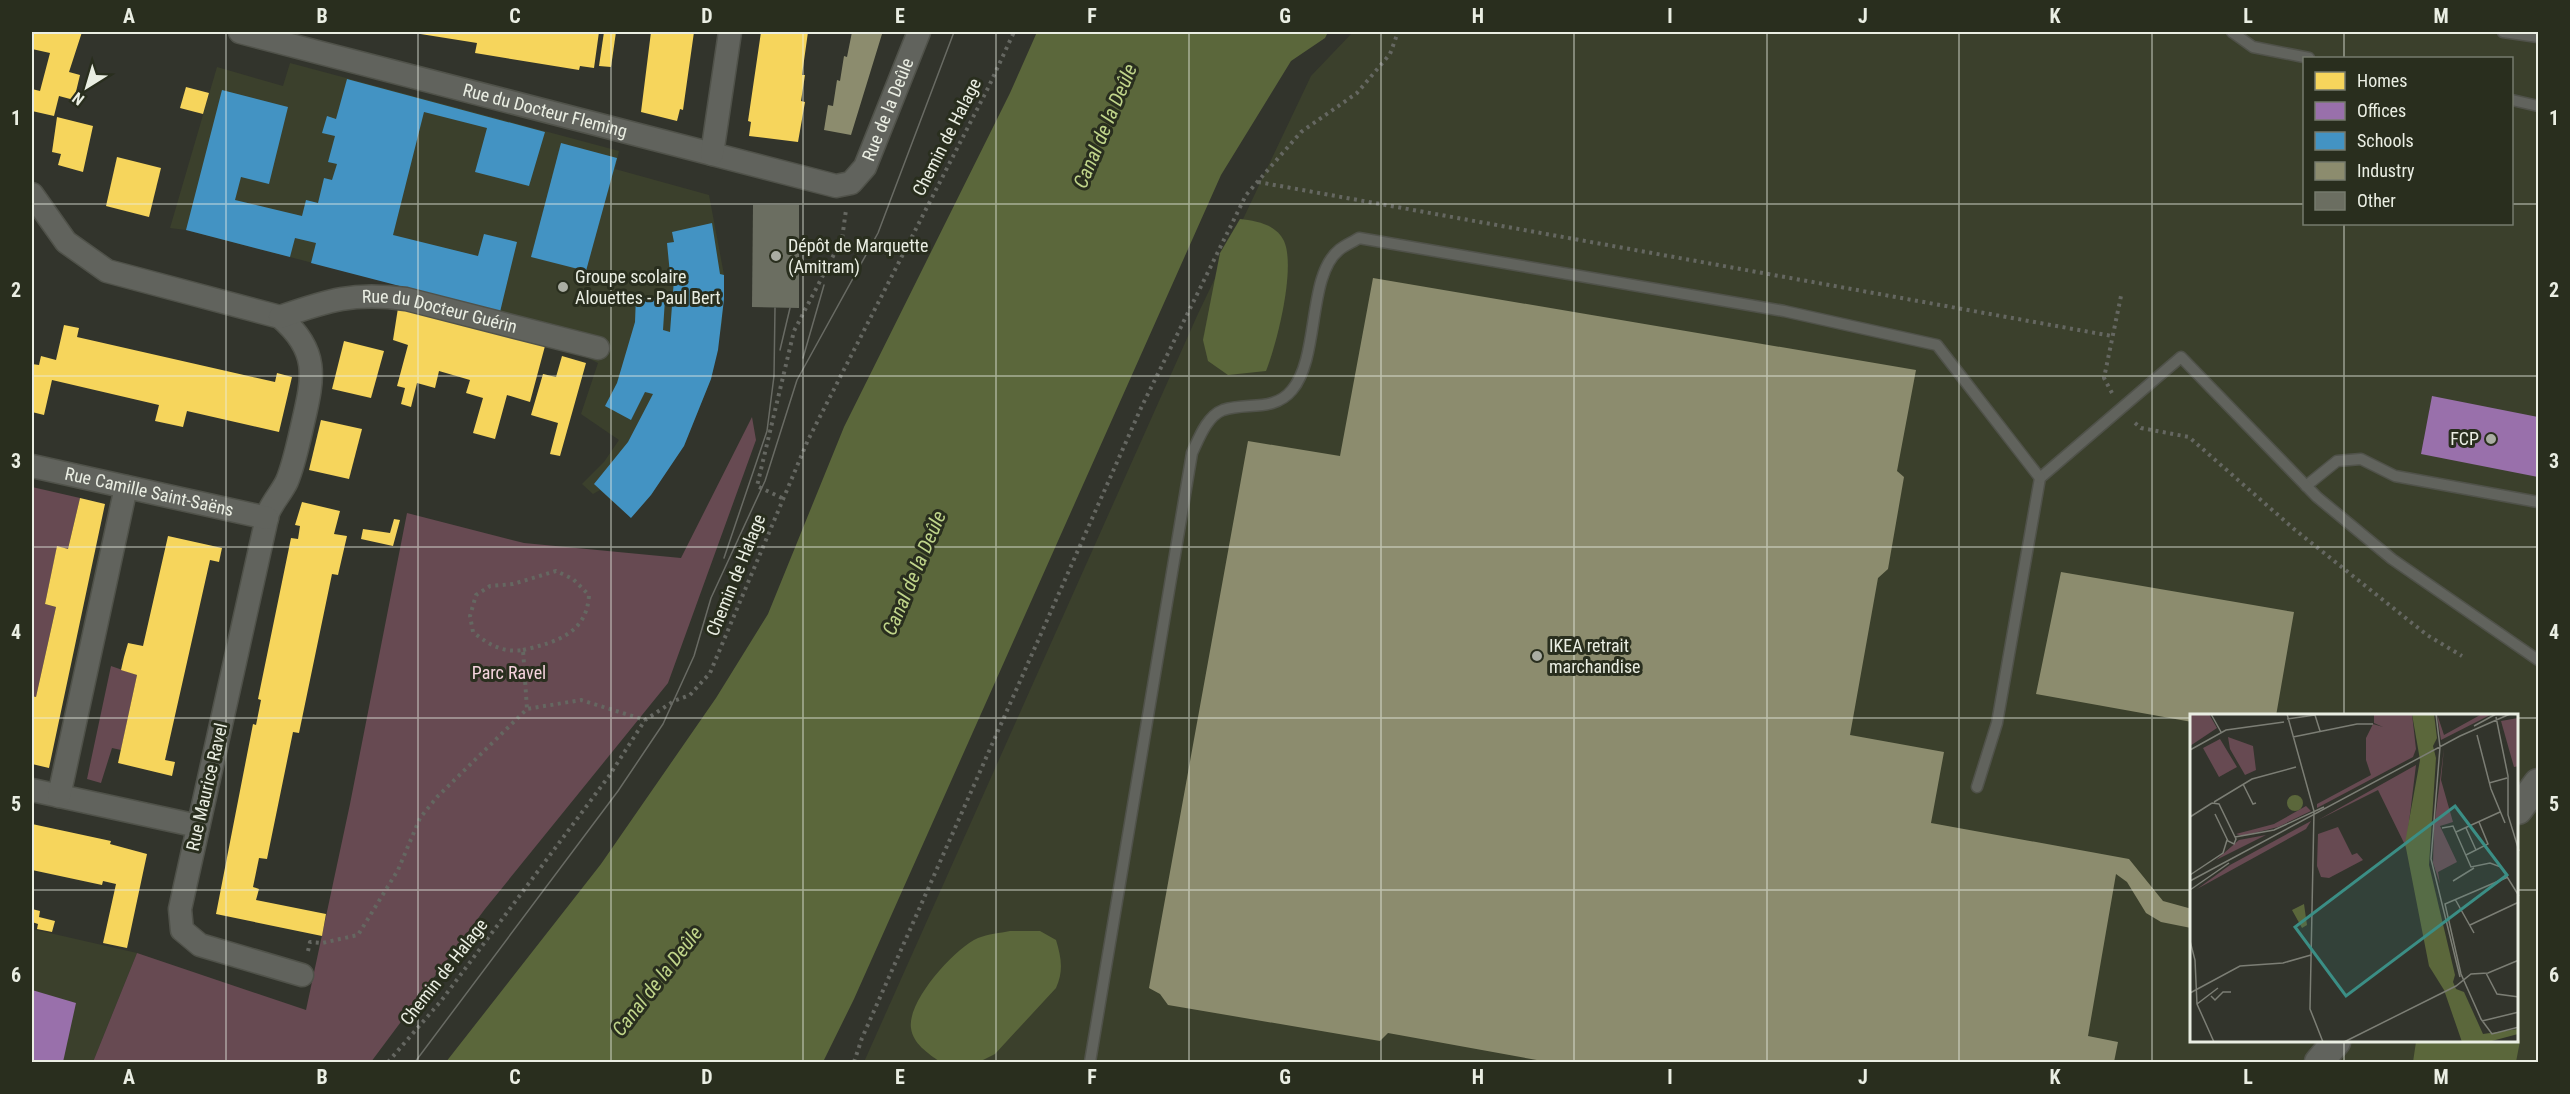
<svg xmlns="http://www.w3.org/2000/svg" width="2570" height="1094" font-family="'Roboto Condensed',sans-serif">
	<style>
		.built { fill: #3b402c; fill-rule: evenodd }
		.green { fill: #674a52 }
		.water { fill: #5b673b }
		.homes { fill: #f6d55c }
		.offices { fill: #9970ab }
		.schools { fill: #4393c3 }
		.industry { fill: #8c8c6e }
		.building { fill: #6b6e61 }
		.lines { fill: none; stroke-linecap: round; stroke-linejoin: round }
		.service-casing { stroke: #50524a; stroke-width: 13 }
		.minor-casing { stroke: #50524a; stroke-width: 25 }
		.tertiary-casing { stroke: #50524a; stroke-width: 31 }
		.path { stroke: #656761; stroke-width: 4; stroke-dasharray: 3 4.5; stroke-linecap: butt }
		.service { stroke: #61635d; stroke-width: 10 }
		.minor { stroke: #61635d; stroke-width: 22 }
		.tertiary { stroke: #61635d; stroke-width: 28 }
		.tram { stroke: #696b64; stroke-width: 1.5 }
		.grid { fill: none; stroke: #eaeee3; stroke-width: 1.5; stroke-opacity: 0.55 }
		.poi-dot { fill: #aaada3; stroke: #292e1e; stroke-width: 2 }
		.labels { text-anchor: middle; stroke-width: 6; stroke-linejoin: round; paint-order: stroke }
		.street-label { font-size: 18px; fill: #eaeee3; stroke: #292e1e }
		.poi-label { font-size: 18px; fill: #eaeee3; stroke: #292e1e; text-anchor: start }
		.park-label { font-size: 18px; fill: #f5d3dd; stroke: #292e1e }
		.water-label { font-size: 20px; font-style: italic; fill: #c0d58a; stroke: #292e1e }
		.inset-road { fill: none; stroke: #7c7e75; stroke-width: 1.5 }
		.view { fill: #3b8e85; fill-opacity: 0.15; stroke: #3b8e85; stroke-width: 3 }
		.inset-edge { fill: none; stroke: #eaeee3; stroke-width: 3 }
		.neatline { fill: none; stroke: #eaeee3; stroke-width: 2 }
		.grid-label { font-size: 20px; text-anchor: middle; font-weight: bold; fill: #eaeee3 }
	</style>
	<rect width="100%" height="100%" fill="#32342c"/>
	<g class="built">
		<path d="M 1353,32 L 2538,32 L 2538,1062 L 864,1062 L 1197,316 L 1311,76 ZM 2304,58 L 2512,58 L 2512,224 L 2304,224 ZM 2192,716 L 2518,716 L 2518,1042 L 2192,1042 Z"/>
		<path d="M 290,63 L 619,151 L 615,169 L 709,195 L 724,275 L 722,323 L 711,379 L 684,446 L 651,495 L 631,518 L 600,490 L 593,494 L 582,484 L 604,462 L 619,440 L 581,414 L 598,363 L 586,357 L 594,336 L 186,230 L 170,228 L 217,67 L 283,86 Z"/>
		<path d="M 32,929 L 137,953 L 93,1062 L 32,1062 Z"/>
	</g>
	<g class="green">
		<path d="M 752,417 L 756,440 L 668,683 L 485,909 L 371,1062 L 93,1062 L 137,953 L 306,1010 L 350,804 L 407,513 L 524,543 L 681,558 Z"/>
		<path d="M 32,487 L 80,498 L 68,549 L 57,547 L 45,604 L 56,607 L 36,697 L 32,696 Z"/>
		<path d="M 111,666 L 137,675 L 121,750 L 112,748 L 101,783 L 87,779 Z"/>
	</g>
	<g class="water">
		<path d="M 1037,32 L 1328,32 L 1325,38 L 1291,61 L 1221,175 L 854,999 L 823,1062 L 446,1062 L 601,864 L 716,698 L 768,614 L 844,427 L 1010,93 Z"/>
		<path d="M 1240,219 C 1256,221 1276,224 1284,241 C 1296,268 1277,343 1266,371 L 1228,375 L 1208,361 L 1203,340 L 1220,253 Z"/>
		<path d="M 1010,931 L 1040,931 L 1056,940 C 1061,957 1064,970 1056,988 L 995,1054 L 979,1062 L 940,1062 C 928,1053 913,1044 911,1028 C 907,1001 955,948 978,938 C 988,934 1000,933 1010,931 Z"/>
		<path d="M 2518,1039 L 2520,1041 L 2516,1062 L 2413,1062 L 2416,1042 L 2518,1042 Z"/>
	</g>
	<g class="homes">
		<path d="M 32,32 L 82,32 L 69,72 L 80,75 L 74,100 L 59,96 L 54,116 L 32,111 L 32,89 L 40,91 L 50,53 L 32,49 Z"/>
		<path d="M 408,32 L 599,32 L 594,68 L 580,66 L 579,70 L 475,53 L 477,43 Z"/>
		<path d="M 604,32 L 616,32 L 611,67 L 599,66 Z"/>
		<path d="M 651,32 L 694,32 L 683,110 L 680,109 L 677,121 L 641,112 Z"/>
		<path d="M 761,32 L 808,32 L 802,75 L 805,75 L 801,101 L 805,102 L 798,142 L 749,136 L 751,122 L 748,121 Z"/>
		<path d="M 186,87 L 209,93 L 203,114 L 180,108 Z"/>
		<path d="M 57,117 L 93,126 L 83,172 L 58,165 L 61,154 L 52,152 Z"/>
		<path d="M 117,157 L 161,168 L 149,217 L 106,206 Z"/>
		<path d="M 398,308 L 545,346 L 530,402 L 507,395 L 495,439 L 473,433 L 483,398 L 466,393 L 470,380 L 439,371 L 435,388 L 417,383 L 411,407 L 401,404 L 405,388 L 397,386 L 408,345 L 393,340 Z"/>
		<path d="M 64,325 L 79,328 L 77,337 L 275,382 L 277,373 L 292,377 L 279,432 L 187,411 L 183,427 L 155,421 L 159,405 L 52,380 L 44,415 L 32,412 L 32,364 L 39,365 L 41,356 L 56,360 Z"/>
		<path d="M 344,341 L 384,351 L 371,398 L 332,389 Z"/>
		<path d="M 562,356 L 586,363 L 560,456 L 550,454 L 558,423 L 531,415 L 543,374 L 556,377 Z"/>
		<path d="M 321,420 L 362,429 L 349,479 L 309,470 Z"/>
		<path d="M 80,498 L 105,504 L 49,768 L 32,764 L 32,696 L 36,697 L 56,607 L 45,604 L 57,546 L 68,549 Z"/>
		<path d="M 302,502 L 340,511 L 334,534 L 347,536 L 338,575 L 332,574 L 299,733 L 293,732 L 267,859 L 259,858 L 253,887 L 259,889 L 256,900 L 326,914 L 322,936 L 216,914 L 253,724 L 256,725 L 261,700 L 258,699 L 291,538 L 298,539 L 300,526 L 295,525 Z"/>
		<path d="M 394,519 L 400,520 L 393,546 L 361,539 L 363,529 L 390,533 Z"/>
		<path d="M 168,536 L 222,548 L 219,562 L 210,560 L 165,760 L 175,762 L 172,776 L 118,763 L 137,675 L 121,670 L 124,657 L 128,643 L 143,646 Z"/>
		<path d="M 32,824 L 111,841 L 110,844 L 147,854 L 127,948 L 103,943 L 116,884 L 103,881 L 102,885 L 32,870 Z"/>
		<path d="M 32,909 L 40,911 L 39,917 L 55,921 L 52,932 L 37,929 L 38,924 L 32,922 Z"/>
	</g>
	<g class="offices">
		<path d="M 2432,396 L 2538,417 L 2538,477 L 2421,454 Z"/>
		<path d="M 32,990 L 76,1003 L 63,1062 L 32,1062 Z"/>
	</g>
	<g class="schools">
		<path d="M 347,79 L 545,132 L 529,186 L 475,172 L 487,128 L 424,112 L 393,235 L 478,256 L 484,234 L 517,242 L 500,312 L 311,263 L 316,243 L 295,238 L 290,257 L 186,230 L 222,90 L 288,107 L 269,184 L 241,177 L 235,200 L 302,216 L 306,200 L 318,203 L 324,178 L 332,180 L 337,164 L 328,162 L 335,136 L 322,133 L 327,116 L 336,119 Z"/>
		<path d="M 561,143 L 617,158 L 586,271 L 531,257 Z"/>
		<path d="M 712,223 L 720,274 L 724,275 L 724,299 L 718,350 L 711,379 L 684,446 L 651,495 L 631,518 L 594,484 L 628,442 L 653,394 L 645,392 L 631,420 L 605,406 L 617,383 L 635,322 L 636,296 L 665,299 L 663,330 L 670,332 L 674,279 L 673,274 L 670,274 L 667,243 L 674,242 L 672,232 Z"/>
	</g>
	<g class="industry">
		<path d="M 852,32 L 881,32 L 882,34 L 851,135 L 824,130 L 828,105 L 833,106 L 837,80 L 840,81 L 844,56 L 847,57 Z"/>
		<path d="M 1373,278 L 1916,370 L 1897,471 L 1904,477 L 1888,569 L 1878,578 L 1850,735 L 1944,752 L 1931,823 L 2129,859 L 2163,901 L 2192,909 L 2191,928 L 2161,922 L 2146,913 L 2127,882 L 2116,874 L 2088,1036 L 2118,1042 L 2114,1062 L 1548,1062 L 1388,1033 L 1380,1041 L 1168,1005 L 1160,994 L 1149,988 L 1248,441 L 1340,456 Z"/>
		<path d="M 2061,572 L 2294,612 L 2276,716 L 2192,716 L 2192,722 L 2036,694 Z"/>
	</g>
	<path class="building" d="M 753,205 L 799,205 L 799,308 L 752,307 Z"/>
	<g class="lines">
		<g class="service-casing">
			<g id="service">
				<path d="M 2232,32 L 2253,47 L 2309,58"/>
				<path d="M 2503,32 L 2538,37"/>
				<path d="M 2512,100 L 2538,106"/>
				<path d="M 2306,486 L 2337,461 L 2361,459 L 2395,476 L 2538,502"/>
				<path d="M 1977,787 L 1997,723 L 2040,478 L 2181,357 L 2317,497 L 2392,559 L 2538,660"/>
				<path d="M 1090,1062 L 1192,453 C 1199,438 1207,416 1223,410 C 1247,402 1274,412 1292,390 C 1320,357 1307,276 1339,250 C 1345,245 1353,242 1359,238 L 1784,311 L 1937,345 L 2040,478"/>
			</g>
		</g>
		<g class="minor-casing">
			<g id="minor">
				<path id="s1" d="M 240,32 L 836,186 L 851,183 L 865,167 L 919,32"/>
				<path d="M 712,154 L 730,32"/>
				<path d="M 32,194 L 66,242 L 107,271 L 280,317 C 321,352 313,379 302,427 C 298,444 294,464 287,481 C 282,492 273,501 268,513 L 180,909 L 182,930 L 200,945 L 302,975"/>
				<path id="s2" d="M 280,317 C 329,300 353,292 406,299 L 598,348"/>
				<path id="s3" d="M 32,466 L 267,518"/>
				<path d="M 32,790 L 198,826"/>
				<path d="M 59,796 L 126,487"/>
			</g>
		</g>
		<g class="tertiary-casing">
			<g id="tertiary">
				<path d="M 2518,810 L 2538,783"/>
				<path d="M 2319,1062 L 2336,1042"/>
			</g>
		</g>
		<g class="path">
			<path d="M 1258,182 L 2112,336"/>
			<path d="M 2112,393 L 2104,378 L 2121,296"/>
			<path d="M 2135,423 L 2141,428 L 2189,437 L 2294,529 L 2427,635 L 2462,656"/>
			<path d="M 782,498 L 757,486 L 794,331 L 842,239 L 846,210"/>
			<path d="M 523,650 C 557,642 587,633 589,595 L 573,579 L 556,571 L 513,584 L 490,586 L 476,595 L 470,616 L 473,632 C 489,645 503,653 523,650 L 527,709"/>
			<path d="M 308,951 L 310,942 L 322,943 L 358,935 L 398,870 L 420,818 L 437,797 L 527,709 L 581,700 L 645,720"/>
			<path d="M 388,1062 L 441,1001 L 609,776 L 645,720 L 674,701 L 690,695 L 710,673 L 808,440 L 989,86 L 1014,32"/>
			<path d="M 854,1062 L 862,1038 L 1141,408 L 1246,195 L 1301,132 L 1357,93 L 1390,54 L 1398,32"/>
		</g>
		<use href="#service" class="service"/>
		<use href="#minor" class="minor"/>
		<use href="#tertiary" class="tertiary"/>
		<g class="tram">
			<path d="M 780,350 L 790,308"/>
			<path d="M 803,358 L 824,285"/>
			<path d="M 724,558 L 767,431 L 774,376 L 775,308"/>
			<path d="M 415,1062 L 618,791 L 663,724 L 694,656 L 711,598 L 765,481 L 797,380 L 878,233 L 954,32"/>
		</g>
	</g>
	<path class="grid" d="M 226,32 L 226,1062M 418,32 L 418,1062M 611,32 L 611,1062M 803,32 L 803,1062M 996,32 L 996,1062M 1189,32 L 1189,1062M 1381,32 L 1381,1062M 1574,32 L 1574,1062M 1767,32 L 1767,1062M 1959,32 L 1959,1062M 2152,32 L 2152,1062M 2344,32 L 2344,58M 32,204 L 2304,204M 2512,204 L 2538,204M 2344,224 L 2344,716M 32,376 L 2538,376M 32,547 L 2538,547M 32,718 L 2192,718M 2518,718 L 2538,718M 32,890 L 2192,890M 2518,890 L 2538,890M 2344,1042 L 2344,1062"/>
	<g class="poi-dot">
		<circle cx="776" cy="256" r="6"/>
		<circle cx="563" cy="287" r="6"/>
		<circle cx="2491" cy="439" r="6"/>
		<circle cx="1537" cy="656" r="6"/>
	</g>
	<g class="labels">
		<g class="street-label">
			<text dy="6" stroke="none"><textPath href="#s1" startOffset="714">Rue de la Deûle</textPath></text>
			<text dy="6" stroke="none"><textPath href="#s1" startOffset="315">Rue du Docteur Fleming</textPath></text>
			<text transform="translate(947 137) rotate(-63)" y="6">Chemin de Halage</text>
			<text dy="6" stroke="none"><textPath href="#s2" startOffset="164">Rue du Docteur Guérin</textPath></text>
			<text dy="6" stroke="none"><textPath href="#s3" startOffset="120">Rue Camille Saint-Saëns</textPath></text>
			<text transform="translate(736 575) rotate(-68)" y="6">Chemin de Halage</text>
			<text transform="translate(207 787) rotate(-77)" y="6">Rue Maurice Ravel</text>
			<text transform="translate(444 972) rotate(-52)" y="6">Chemin de Halage</text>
		</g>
		<g class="poi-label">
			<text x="788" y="252">Dépôt de Marquette<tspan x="788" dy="21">(Amitram)</tspan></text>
			<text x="575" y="283">Groupe scolaire<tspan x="575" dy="21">Alouettes - Paul Bert</tspan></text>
			<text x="2479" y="445" text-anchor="end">FCP</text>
			<text x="1549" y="652">IKEA retrait<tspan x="1549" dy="21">marchandise</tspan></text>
		</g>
		<g class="park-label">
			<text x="509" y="679">Parc Ravel</text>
		</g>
		<g class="water-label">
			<text transform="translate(1105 126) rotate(-67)" y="7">Canal de la Deûle</text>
			<text transform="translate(914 573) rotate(-67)" y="7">Canal de la Deûle</text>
			<text transform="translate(657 981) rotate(-52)" y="7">Canal de la Deûle</text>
		</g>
	</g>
	<g transform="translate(2190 714)">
		<rect width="328" height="328" fill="#32342c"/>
		<path d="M 0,0 L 19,0 L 27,14 L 0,32 ZM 184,0 L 222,0 L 226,35 L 223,43 L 127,94 L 127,90 L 181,61 L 176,46 L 176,24 L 183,10 L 193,13 L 184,9 ZM 247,0 L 254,21 L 292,0 L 302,0 L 251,26 ZM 328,4 L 329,52 L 324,53 L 311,7 ZM 38,23 L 63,32 L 66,56 L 55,61 L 40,35 ZM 30,25 L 47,53 L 29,63 L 13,34 ZM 254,34 L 251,66 L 263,108 L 250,112 L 267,148 L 248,158 L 250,170 L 243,149 L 244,114 ZM 226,51 L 216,133 L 188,76 L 128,106 ZM 116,92 L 121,97 L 88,113 L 52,122 L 46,120 L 84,110 ZM 121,107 L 116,115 L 7,175 L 40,151 ZM 148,113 L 162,141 L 167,139 L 173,146 L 139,164 L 131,163 L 127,152 L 128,120 ZM 76,121 L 26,146 L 49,126 Z" fill="#674a52"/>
		<path d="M 222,0 L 244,0 L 247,24 L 243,32 L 246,44 L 239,151 L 265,261 L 263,268 L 266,275 L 274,278 L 293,320 L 328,315 L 328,320 L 298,328 L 272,328 L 254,276 L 239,252 L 215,129 L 230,46 ZM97 89a8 8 0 1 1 16 0a8 8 0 1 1-16 0ZM 114,190 L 117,211 L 112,214 L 102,196 Z" fill="#5b673b"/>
		<path class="inset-road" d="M 21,0 L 31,18M 97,0 L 124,97 L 120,295 L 133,328M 246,0 L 250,33 L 241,145 L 270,263M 306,3 L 318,62 L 318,101 L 329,137M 97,5 L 125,1 L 130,17M 284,12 L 306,0M 287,21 L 301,75 L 315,109M 103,23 L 167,10 L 183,10M 0,36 L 36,16 L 94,8M 299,69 L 317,64M 53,70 L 63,90 L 66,89M 24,88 L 62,65 L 106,53M 22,89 L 29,90 L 46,125 L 44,130 L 38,127 L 25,100M 0,103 L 22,89M 252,114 L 263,112 L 281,153 L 300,149 L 311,153 L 329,182M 276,114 L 286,136M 266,118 L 310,98M 45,123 L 84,116 L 134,93M 276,141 L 298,130 L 289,108M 0,161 L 33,139 L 37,126M 318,163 L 255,190 L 271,260 L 291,305 L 302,320 L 329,313M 0,167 L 270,22 L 320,0M 263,167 L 284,154M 0,176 L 39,149M 265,185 L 284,219M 280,211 L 329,188M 0,227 L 5,246 L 7,290 L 24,328M 296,259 L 307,280 L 329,283M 0,279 L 50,252 L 93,249 L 121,241M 21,282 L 25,286 L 33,278 L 41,278M 7,290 L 28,274M 292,307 L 329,298M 154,328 L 266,272 L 281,260 L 298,259 L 329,246"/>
		<path class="view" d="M 265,92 L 317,161 L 156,282 L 105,213 Z"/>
		<rect width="328" height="328" class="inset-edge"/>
	</g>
	<rect width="2570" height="1094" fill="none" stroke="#292e1e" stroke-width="66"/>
	<rect x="2303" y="57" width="210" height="168" fill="#292e1e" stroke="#767b6d" stroke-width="1.5"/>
	<rect x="2315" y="72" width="30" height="18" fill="#f6d55c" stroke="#767b6d" stroke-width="1.5"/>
	<text x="2357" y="87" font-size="18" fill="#eaeee3">Homes</text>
	<rect x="2315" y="102" width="30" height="18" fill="#9970ab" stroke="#767b6d" stroke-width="1.5"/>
	<text x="2357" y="117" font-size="18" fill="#eaeee3">Offices</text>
	<rect x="2315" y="132" width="30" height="18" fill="#4393c3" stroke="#767b6d" stroke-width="1.5"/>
	<text x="2357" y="147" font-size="18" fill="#eaeee3">Schools</text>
	<rect x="2315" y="162" width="30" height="18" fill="#8c8c6e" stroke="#767b6d" stroke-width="1.5"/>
	<text x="2357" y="177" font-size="18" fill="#eaeee3">Industry</text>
	<rect x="2315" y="192" width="30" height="18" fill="#6b6e61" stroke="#767b6d" stroke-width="1.5"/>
	<text x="2357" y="207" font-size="18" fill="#eaeee3">Other</text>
	<g transform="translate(87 87) rotate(217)" stroke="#292e1e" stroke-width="4.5" paint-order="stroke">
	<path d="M0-4.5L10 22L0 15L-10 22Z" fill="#eaeee3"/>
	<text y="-9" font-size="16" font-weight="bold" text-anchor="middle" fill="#eaeee3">N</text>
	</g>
	<rect x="33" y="33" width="2504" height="1028" class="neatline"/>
	<g class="grid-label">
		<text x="129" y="23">A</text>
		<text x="322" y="23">B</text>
		<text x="515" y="23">C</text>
		<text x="707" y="23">D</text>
		<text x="900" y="23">E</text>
		<text x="1092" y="23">F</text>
		<text x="1285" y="23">G</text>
		<text x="1478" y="23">H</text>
		<text x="1670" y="23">I</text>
		<text x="1863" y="23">J</text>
		<text x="2055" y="23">K</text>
		<text x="2248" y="23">L</text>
		<text x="2441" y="23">M</text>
		<text x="16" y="125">1</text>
		<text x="2554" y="125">1</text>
		<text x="16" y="297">2</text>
		<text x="2554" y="297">2</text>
		<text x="16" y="468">3</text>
		<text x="2554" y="468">3</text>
		<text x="16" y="639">4</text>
		<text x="2554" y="639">4</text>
		<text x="16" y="811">5</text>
		<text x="2554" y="811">5</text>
		<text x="16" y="982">6</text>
		<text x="2554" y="982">6</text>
		<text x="129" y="1084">A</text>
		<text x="322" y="1084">B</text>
		<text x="515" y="1084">C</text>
		<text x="707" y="1084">D</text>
		<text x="900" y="1084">E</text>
		<text x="1092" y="1084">F</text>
		<text x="1285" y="1084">G</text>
		<text x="1478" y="1084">H</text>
		<text x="1670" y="1084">I</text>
		<text x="1863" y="1084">J</text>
		<text x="2055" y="1084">K</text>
		<text x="2248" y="1084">L</text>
		<text x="2441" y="1084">M</text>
	</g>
</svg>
